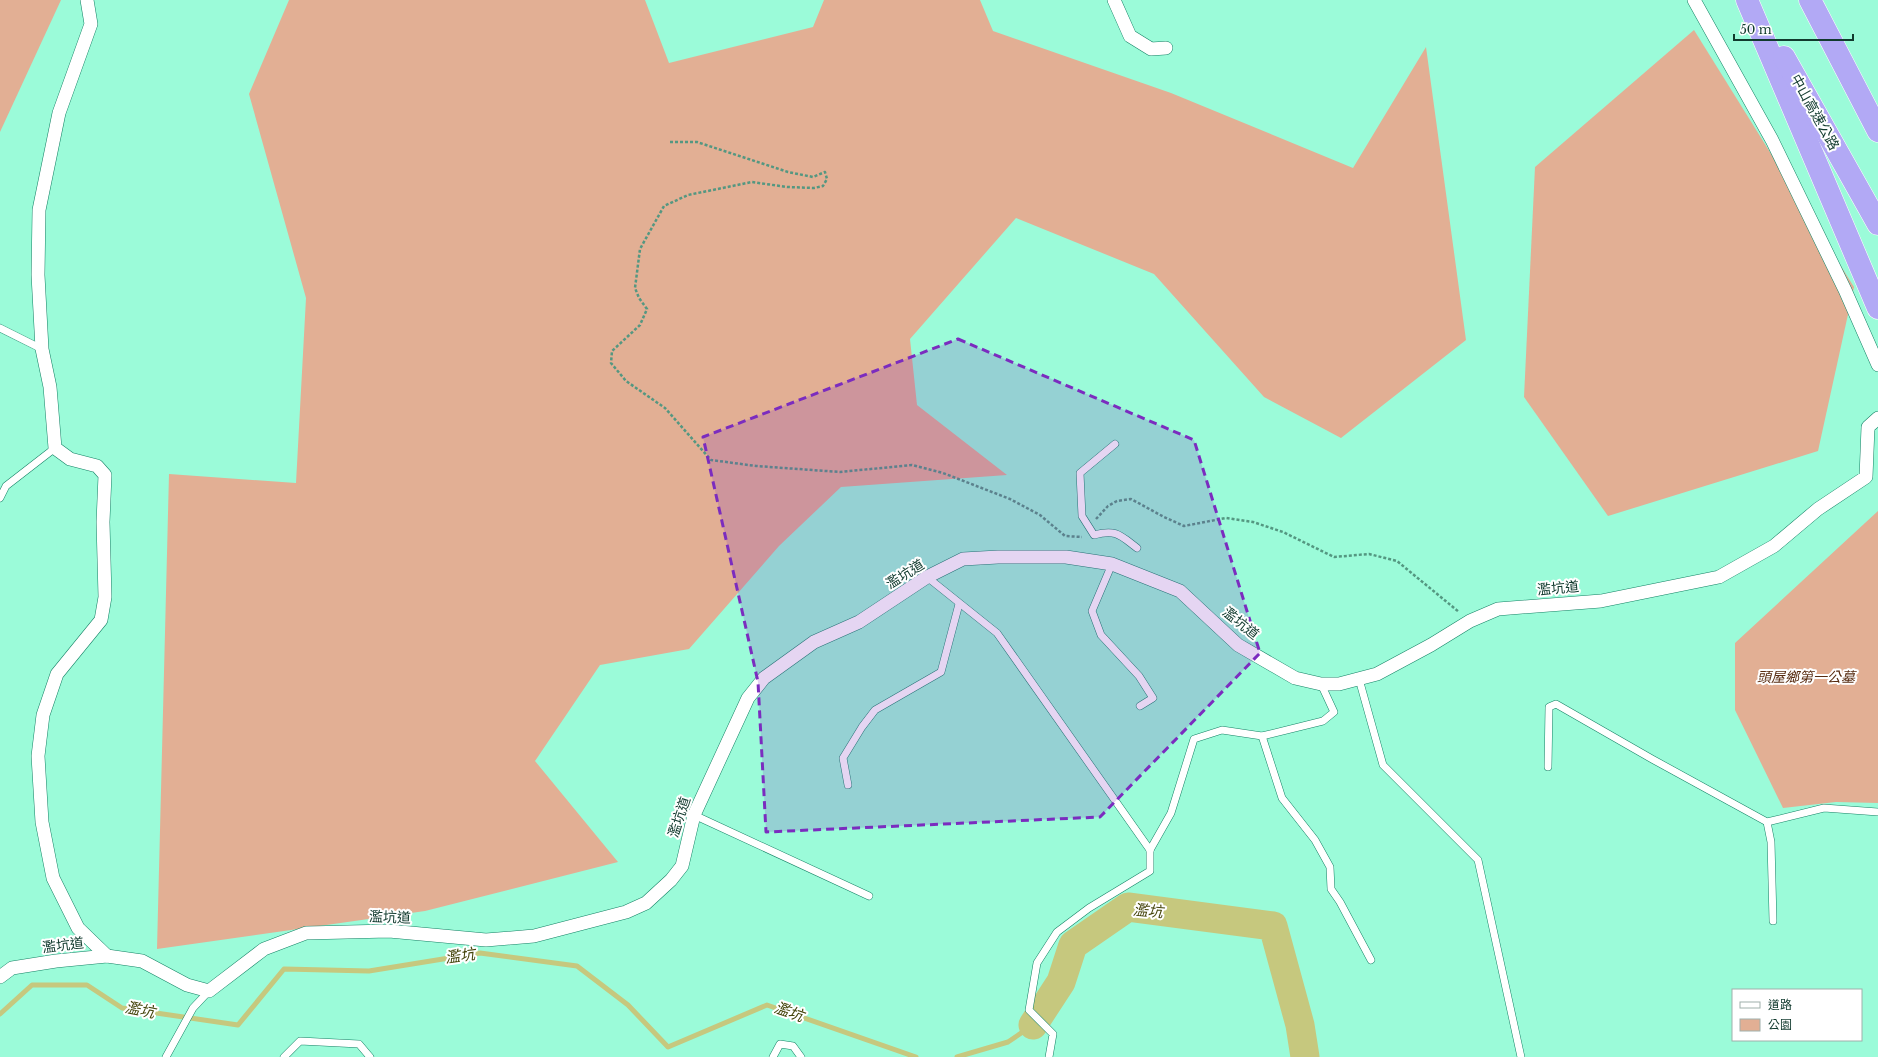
<svg xmlns="http://www.w3.org/2000/svg" width="1878" height="1057" font-family="'Libre Baskerville','Noto Sans TC',serif">
	<style>
		.green { fill: #e2af94 }
		.lines { fill: none; stroke-linecap: round; stroke-linejoin: round }
		.stream { stroke: #c6c87e; stroke-width: 5 }
		.river { stroke: #c6c87e; stroke-width: 29 }
		.service-casing { stroke: #148265; stroke-width: 8 }
		.minor-casing { stroke: #148265; stroke-width: 14 }
		.motorway-casing { stroke: #fff; stroke-width: 23 }
		.path { stroke: #549781; stroke-width: 2.5; stroke-dasharray: 3 2; stroke-linecap: butt }
		.service { stroke: #fff; stroke-width: 7 }
		.minor { stroke: #fff; stroke-width: 13 }
		.motorway { stroke: #b2a9f5; stroke-width: 22 }
		.marked { fill: #7b2cbf; fill-opacity: 0.2; stroke: #7b2cbf; stroke-width: 3; stroke-dasharray: 8 5; stroke-linejoin: round }
		.labels { text-anchor: middle; stroke-width: 4; stroke-linejoin: round; paint-order: stroke }
		.street-label { font-size: 14px; fill: #113a2e; stroke: #fff }
		.park-label { font-size: 14px; font-style: italic; fill: #572b10; stroke: #fff }
		.water-label { font-size: 15px; font-style: italic; fill: #45450c; stroke: #fff }
	</style>
	<rect width="100%" height="100%" fill="#9bfbd9"/>
	<g class="green">
		<path d="M 0,0 L 61,0 L 0,132 Z"/>
		<path d="M 289,0 L 645,0 L 669,63 L 813,27 L 824,0 L 980,0 L 993,31 L 1171,93 L 1353,168 L 1426,47 L 1466,340 L 1341,438 L 1264,397 L 1154,274 L 1016,218 L 910,339 L 917,405 L 1007,475 L 841,487 L 779,546 L 689,649 L 600,665 L 535,761 L 618,862 L 425,911 L 157,949 L 169,474 L 296,483 L 306,298 L 249,94 Z"/>
		<path d="M 1694,30 L 1854,287 L 1818,451 L 1608,516 L 1524,397 L 1535,167 Z"/>
		<path d="M 1878,511 L 1878,803 L 1836,802 L 1783,808 L 1735,710 L 1735,643 Z"/>
	</g>
	<g class="lines">
		<g class="stream">
			<path d="M 0,1014 L 32,985 L 87,985 L 122,1008 L 238,1025 L 284,969 L 369,971 L 480,953 L 577,966 L 628,1005 L 668,1047 L 767,1005 L 916,1057"/>
			<path d="M 957,1057 L 1008,1042 L 1033,1025"/>
		</g>
		<path class="river" d="M 1033,1025 L 1061,982 L 1073,945 L 1128,907 L 1273,926 L 1300,1025 L 1305,1057"/>
		<g class="service-casing">
			<g id="service">
				<path d="M 0,328 L 42,349"/>
				<path d="M 1115,444 L 1080,473 L 1082,516 L 1094,535 C 1116,529 1120,535 1137,548"/>
				<path d="M 0,498 L 6,486 L 55,448"/>
				<path d="M 1112,564 L 1092,611 L 1101,635 L 1139,676 L 1153,698 L 1140,706"/>
				<path d="M 927,577 L 997,633 L 1150,850"/>
				<path d="M 1359,679 L 1383,765 L 1478,860 L 1521,1057"/>
				<path d="M 1262,736 L 1282,798 L 1315,840 L 1330,867 L 1331,889 L 1340,902 L 1371,960"/>
				<path d="M 1548,767 L 1549,707 L 1556,704 L 1652,759 L 1767,822 L 1824,808 L 1878,812"/>
				<path d="M 848,785 L 843,758 L 862,727 L 875,710 L 941,672 L 959,604"/>
				<path d="M 694,815 L 869,896"/>
				<path d="M 1767,822 L 1771,842 L 1773,921"/>
				<path d="M 166,1057 L 193,1008 L 209,991"/>
				<path d="M 284,1057 L 300,1041 L 359,1044 L 370,1057"/>
				<path d="M 773,1057 L 780,1044 L 793,1046 L 801,1057"/>
				<path d="M 1049,1057 L 1053,1034 L 1029,1010 L 1037,963 L 1057,932 L 1089,908 L 1150,871 L 1150,850 L 1171,813 L 1194,739 L 1222,730 L 1262,736 L 1323,721 L 1334,712 L 1321,684"/>
			</g>
		</g>
		<g class="minor-casing">
			<g id="minor">
				<path d="M 87,0 L 91,24 L 59,113 L 39,210 L 38,275 L 42,349 L 50,387 L 55,448 L 70,459 L 97,466 L 105,475 L 103,522 L 105,597 L 101,620 L 57,674 L 43,715 L 38,756 L 42,822 L 53,878 L 78,928 L 107,956"/>
				<path d="M 1114,0 L 1130,36 L 1151,49 L 1166,48"/>
				<path d="M 1694,0 L 1772,140 L 1845,290 L 1878,365"/>
				<path d="M 0,977 L 12,968 L 56,961 L 107,956 L 142,961 L 187,985 L 209,991 L 264,949 L 306,933 L 389,931 L 486,940 L 534,936 L 626,912 L 646,903 L 671,880 L 682,866 L 694,815 L 748,698 L 764,678 L 814,642 L 859,622 L 927,577 L 963,559 L 998,557 L 1066,557 L 1112,564 L 1180,591 L 1238,645 L 1295,678 L 1321,684 L 1339,684 L 1377,674 L 1431,645 L 1470,621 L 1498,609 L 1601,601 L 1719,577 L 1774,546 L 1818,509 L 1866,477 L 1868,427 L 1878,418"/>
			</g>
		</g>
		<g class="motorway-casing">
			<g id="motorway">
				<path d="M 1747,0 L 1878,308"/>
				<path d="M 1810,0 L 1878,131"/>
				<path d="M 1784,57 L 1878,224"/>
			</g>
		</g>
		<g class="path">
			<path d="M 670,142 L 697,142 L 788,172 L 813,177 L 825,172 L 827,179 L 823,186 L 814,188 L 787,187 L 752,182 L 688,195 L 664,206 L 640,249 L 635,288 L 639,298 L 647,309 L 640,325 L 612,351 L 611,363 L 626,381 L 665,408 L 711,460 L 756,466 L 840,472 L 912,465 L 943,473 L 1010,499 L 1040,515 L 1065,536 L 1082,537"/>
			<path d="M 1096,519 L 1108,506 L 1117,501 L 1131,499 L 1164,517 L 1184,526 L 1226,518 L 1253,522 L 1283,532 L 1334,557 L 1369,554 L 1397,561 L 1459,612"/>
		</g>
		<use href="#service" class="service"/>
		<use href="#minor" class="minor"/>
		<use href="#motorway" class="motorway"/>
	</g>
	<path class="marked" d="M 958,339 L 1194,440 L 1260,653 L 1100,817 L 766,832 L 758,682 L 703,437 Z"/>
	<g class="labels">
		<g class="street-label">
			<text transform="translate(1815 112) rotate(61)" y="5">中山高速公路</text>
			<text transform="translate(905 574) rotate(-32)" y="5">濫坑道</text>
			<text transform="translate(1558 588) rotate(-5)" y="5">濫坑道</text>
			<text transform="translate(1241 623) rotate(39)" y="5">濫坑道</text>
			<text transform="translate(679 817) rotate(-72)" y="5">濫坑道</text>
			<text transform="translate(390 917) rotate(2)" y="5">濫坑道</text>
			<text transform="translate(63 945) rotate(-7)" y="5">濫坑道</text>
		</g>
		<g class="park-label">
			<text x="1806" y="682">頭屋鄉第一公墓</text>
		</g>
		<g class="water-label">
			<text transform="translate(1148 911) rotate(5)" y="5">濫坑</text>
			<text transform="translate(460 956) rotate(-8)" y="5">濫坑</text>
			<text transform="translate(140 1010) rotate(11)" y="5">濫坑</text>
			<text transform="translate(789 1012) rotate(19)" y="5">濫坑</text>
		</g>
	</g>
	<rect x="1732" y="989" width="130" height="52" fill="#ffffff" stroke="#a0b0ab"/>
	<rect x="1740" y="1002" width="20" height="6" fill="#ffffff" stroke="#a0b0ab"/>
	<text x="1768" y="1009" font-size="12" fill="#113a2e">道路</text>
	<rect x="1740" y="1019" width="20" height="12" fill="#e2af94" stroke="#a0b0ab"/>
	<text x="1768" y="1029" font-size="12" fill="#113a2e">公園</text>
	<path d="M1734 34v6h119v-6" fill="none" stroke="#113a2e" stroke-width="2"/>
	<text x="1740" y="34" font-size="12" fill="#113a2e" stroke="#ffffff" stroke-width="3" paint-order="stroke">50 m</text>
</svg>
